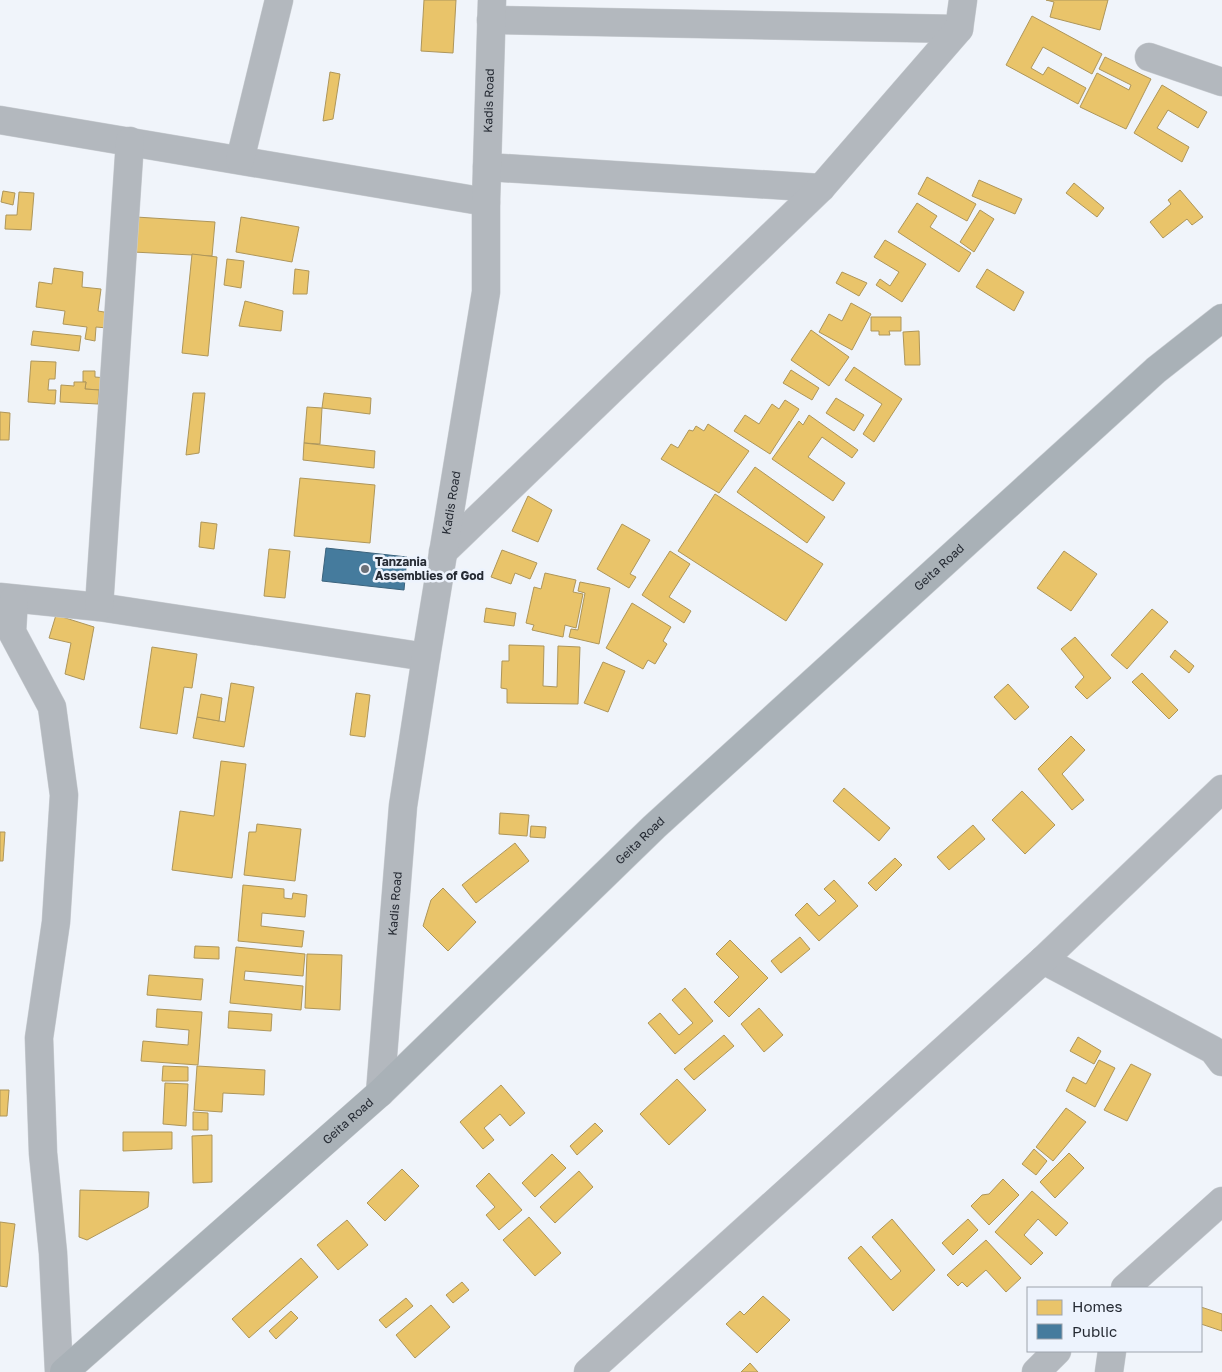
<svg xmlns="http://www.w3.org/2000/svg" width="1222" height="1372" font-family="'Golos Text',sans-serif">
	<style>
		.homes { fill: #e9c46a; stroke: #ae965a }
		.public { fill: #457b9d; stroke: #3b637d }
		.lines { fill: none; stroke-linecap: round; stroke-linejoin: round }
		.minor-casing { stroke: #ccd0d5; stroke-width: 29 }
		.major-casing { stroke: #ccd0d5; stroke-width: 29 }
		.minor { stroke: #b3b8be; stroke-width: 28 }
		.major { stroke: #a9b1b7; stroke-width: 28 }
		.poi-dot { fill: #6c7179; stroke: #edf3fd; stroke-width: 2 }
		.labels { text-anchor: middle; stroke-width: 5; stroke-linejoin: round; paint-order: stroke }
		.street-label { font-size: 12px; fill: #252a33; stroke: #edf3fd }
		.poi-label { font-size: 12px; font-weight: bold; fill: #252a33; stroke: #edf3fd; text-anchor: start }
	</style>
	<rect width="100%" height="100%" fill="#f0f4fa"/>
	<g class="homes">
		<path d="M 424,0 L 456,0 L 453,53 L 421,51 Z"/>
		<path d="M 1046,0 L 1108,0 L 1100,30 L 1050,17 L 1054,2 Z"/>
		<path d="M 1032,16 L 1102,54 L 1092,74 L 1043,47 L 1031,68 L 1043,75 L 1048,67 L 1086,88 L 1078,104 L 1006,65 Z"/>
		<path d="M 1105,57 L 1151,79 L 1126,129 L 1080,107 L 1097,73 L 1129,90 L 1131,85 L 1099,69 Z"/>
		<path d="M 330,72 L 340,74 L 333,119 L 323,121 Z"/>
		<path d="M 1162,85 L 1207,112 L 1198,128 L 1168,110 L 1157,128 L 1189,147 L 1182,162 L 1134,133 Z"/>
		<path d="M 927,177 L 976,204 L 967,221 L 918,194 Z"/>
		<path d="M 979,180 L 1022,199 L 1015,214 L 972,196 Z"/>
		<path d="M 1074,183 L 1104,208 L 1097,217 L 1066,193 Z"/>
		<path d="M 1180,190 L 1203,217 L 1192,225 L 1187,219 L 1163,238 L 1150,222 L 1171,204 L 1168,200 Z"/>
		<path d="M 3,191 L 15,193 L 13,205 L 1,202 Z"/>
		<path d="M 19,192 L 34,193 L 31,230 L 5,229 L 6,215 L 17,215 Z"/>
		<path d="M 917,203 L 937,216 L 930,227 L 971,253 L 959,272 L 898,232 Z"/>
		<path d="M 980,210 L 994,219 L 974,252 L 960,242 Z"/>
		<path d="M 136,217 L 215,222 L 212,256 L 133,252 Z"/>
		<path d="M 241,217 L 299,227 L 292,262 L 236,252 Z"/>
		<path d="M 885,240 L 926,264 L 902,302 L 876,285 L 880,279 L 890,286 L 899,272 L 874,257 Z"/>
		<path d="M 192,254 L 217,257 L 208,356 L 182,353 Z"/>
		<path d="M 227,259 L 244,261 L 241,288 L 224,285 Z"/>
		<path d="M 54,268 L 83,272 L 82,287 L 101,289 L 98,311 L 110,313 L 107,328 L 96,327 L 95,341 L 85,339 L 87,327 L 63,324 L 65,311 L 36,307 L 39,282 L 52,284 Z"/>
		<path d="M 295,269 L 309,271 L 307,294 L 293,294 Z"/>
		<path d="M 987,269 L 1024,292 L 1014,311 L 976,287 Z"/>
		<path d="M 842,272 L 867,283 L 859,296 L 836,283 Z"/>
		<path d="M 245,301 L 283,311 L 281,331 L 239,326 Z"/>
		<path d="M 851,303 L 871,314 L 852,350 L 819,332 L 829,314 L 842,321 Z"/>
		<path d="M 871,317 L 901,317 L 901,331 L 889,331 L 890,335 L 879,335 L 879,331 L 871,331 Z"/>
		<path d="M 811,330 L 849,357 L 829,386 L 791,360 Z"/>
		<path d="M 33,331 L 81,336 L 79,351 L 31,345 Z"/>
		<path d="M 919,331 L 920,365 L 905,365 L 903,332 Z"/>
		<path d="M 31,361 L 56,362 L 55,379 L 49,379 L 48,390 L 56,390 L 55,404 L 28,402 Z"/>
		<path d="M 854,367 L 902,399 L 874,442 L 863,434 L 882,404 L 845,380 Z"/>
		<path d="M 791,370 L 819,388 L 812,400 L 783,383 Z"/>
		<path d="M 83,371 L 95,371 L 95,377 L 107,378 L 106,404 L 98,404 L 99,390 L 85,389 L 86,382 L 83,382 Z"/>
		<path d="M 74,382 L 86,382 L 85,389 L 99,390 L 98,404 L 60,402 L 61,385 L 74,386 Z"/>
		<path d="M 193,393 L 205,393 L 199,453 L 186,455 Z"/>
		<path d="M 324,393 L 371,398 L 370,414 L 322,408 Z"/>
		<path d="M 836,398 L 864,415 L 854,431 L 826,413 Z"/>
		<path d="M 785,400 L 799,409 L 770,454 L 734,431 L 745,415 L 759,424 L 772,404 L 779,409 Z"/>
		<path d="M 307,407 L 322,408 L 320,444 L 304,443 Z"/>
		<path d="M 0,412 L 10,413 L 9,440 L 0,440 Z"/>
		<path d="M 809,415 L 858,450 L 852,458 L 822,437 L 808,457 L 845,483 L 833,501 L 772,459 L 799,421 L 803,425 Z"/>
		<path d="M 708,424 L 749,451 L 719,493 L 661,459 L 671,444 L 678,448 L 689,430 L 693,431 L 696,426 L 704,431 Z"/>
		<path d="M 304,443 L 375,451 L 374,468 L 303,460 Z"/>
		<path d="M 755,467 L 825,517 L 807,543 L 737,492 Z"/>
		<path d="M 300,478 L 375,485 L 370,543 L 294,536 Z"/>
		<path d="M 715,494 L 823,564 L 786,621 L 678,551 Z"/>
		<path d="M 528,496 L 552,510 L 538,542 L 512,531 Z"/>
		<path d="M 201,522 L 217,524 L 214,549 L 199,547 Z"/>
		<path d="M 622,524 L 650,540 L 630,574 L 636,577 L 629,588 L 597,569 Z"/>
		<path d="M 269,549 L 290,551 L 285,598 L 264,596 Z"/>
		<path d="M 502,550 L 537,563 L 530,579 L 515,573 L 511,584 L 491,577 Z"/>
		<path d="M 670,551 L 690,564 L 669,597 L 691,611 L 684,623 L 642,595 Z"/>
		<path d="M 1064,551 L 1097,574 L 1071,611 L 1037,588 Z"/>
		<path d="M 545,573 L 576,580 L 573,592 L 583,594 L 576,628 L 565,625 L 563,637 L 532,630 L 534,625 L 526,623 L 534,587 L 541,589 Z"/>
		<path d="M 580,582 L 610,588 L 599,644 L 569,637 L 571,629 L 578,630 L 585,593 L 578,591 Z"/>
		<path d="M 632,603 L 671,627 L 663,641 L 667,644 L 655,664 L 648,660 L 643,669 L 606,648 Z"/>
		<path d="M 486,608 L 516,613 L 514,626 L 484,622 Z"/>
		<path d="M 1152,609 L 1168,622 L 1127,669 L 1111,655 Z"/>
		<path d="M 56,615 L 94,627 L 84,680 L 65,674 L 71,643 L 49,638 Z"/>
		<path d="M 1075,637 L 1111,678 L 1087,699 L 1075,687 L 1084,677 L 1061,649 Z"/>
		<path d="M 509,645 L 544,646 L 543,686 L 557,687 L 558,646 L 580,647 L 578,704 L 507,703 L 507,689 L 501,688 L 502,661 L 509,661 Z"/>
		<path d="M 152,647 L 197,654 L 192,688 L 184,687 L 177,734 L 140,728 Z"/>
		<path d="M 1175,650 L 1194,666 L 1189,673 L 1170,657 Z"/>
		<path d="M 603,662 L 625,671 L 608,712 L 584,703 Z"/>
		<path d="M 1142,673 L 1178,710 L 1169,719 L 1132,682 Z"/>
		<path d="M 231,683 L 254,687 L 244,747 L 193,738 L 197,717 L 225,722 Z"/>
		<path d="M 1008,684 L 1029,707 L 1015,720 L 994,697 Z"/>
		<path d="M 356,693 L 370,695 L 365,737 L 350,735 Z"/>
		<path d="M 201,694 L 222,698 L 219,721 L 197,717 Z"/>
		<path d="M 1071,736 L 1085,750 L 1062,774 L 1084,800 L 1072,810 L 1038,769 Z"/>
		<path d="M 221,761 L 246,764 L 232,878 L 172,870 L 180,811 L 214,816 Z"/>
		<path d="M 844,788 L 890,828 L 879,841 L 833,801 Z"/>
		<path d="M 1022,791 L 1055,825 L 1025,854 L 992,820 Z"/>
		<path d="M 500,813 L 529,815 L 527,836 L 499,834 Z"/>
		<path d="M 257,824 L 301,829 L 295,881 L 244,875 L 249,832 L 256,832 Z"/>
		<path d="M 973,825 L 985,839 L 949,870 L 937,857 Z"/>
		<path d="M 531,826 L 546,827 L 545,838 L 530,837 Z"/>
		<path d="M 0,832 L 5,832 L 3,861 L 0,861 Z"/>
		<path d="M 515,843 L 529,861 L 476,903 L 462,885 Z"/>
		<path d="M 895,858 L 902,865 L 876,891 L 868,883 Z"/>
		<path d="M 834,880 L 858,906 L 819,941 L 795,915 L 807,903 L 819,916 L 836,901 L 824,889 Z"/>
		<path d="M 243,885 L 284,889 L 284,898 L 292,899 L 293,893 L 307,895 L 305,917 L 262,913 L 261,926 L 304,931 L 302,947 L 238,941 Z"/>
		<path d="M 443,888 L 476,922 L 448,951 L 423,926 L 431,900 Z"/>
		<path d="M 800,937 L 810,949 L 781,973 L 771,961 Z"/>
		<path d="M 730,940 L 768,978 L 729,1017 L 714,1002 L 739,977 L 716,954 Z"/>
		<path d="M 195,946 L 219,947 L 219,959 L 194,958 Z"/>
		<path d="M 236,947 L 305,954 L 303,976 L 245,971 L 244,980 L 303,986 L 301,1010 L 230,1003 Z"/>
		<path d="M 307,954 L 342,955 L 340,1010 L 305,1008 Z"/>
		<path d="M 149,975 L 203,979 L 201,1000 L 147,995 Z"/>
		<path d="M 685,988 L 713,1021 L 675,1054 L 648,1023 L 660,1013 L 679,1035 L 693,1023 L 672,1000 Z"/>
		<path d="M 759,1008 L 783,1035 L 764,1052 L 741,1024 Z"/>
		<path d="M 157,1009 L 202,1012 L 198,1065 L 141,1061 L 143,1041 L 188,1045 L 189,1030 L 156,1027 Z"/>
		<path d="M 229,1011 L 272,1014 L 271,1031 L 228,1028 Z"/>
		<path d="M 724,1035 L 734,1046 L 694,1080 L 684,1069 Z"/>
		<path d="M 1078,1037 L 1101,1051 L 1094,1064 L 1070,1051 Z"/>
		<path d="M 1099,1060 L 1115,1068 L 1095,1107 L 1066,1091 L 1073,1077 L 1086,1084 Z"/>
		<path d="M 1131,1064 L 1151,1074 L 1127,1121 L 1104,1110 Z"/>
		<path d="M 163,1066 L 188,1067 L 188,1081 L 162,1081 Z"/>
		<path d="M 197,1066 L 265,1070 L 264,1095 L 223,1093 L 222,1112 L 194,1110 Z"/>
		<path d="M 677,1079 L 706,1110 L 669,1145 L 640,1114 Z"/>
		<path d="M 165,1083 L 188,1084 L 186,1126 L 163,1124 Z"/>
		<path d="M 501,1085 L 525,1113 L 510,1126 L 500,1114 L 484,1128 L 494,1140 L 483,1149 L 460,1122 Z"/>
		<path d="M 0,1090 L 9,1090 L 7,1116 L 0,1116 Z"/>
		<path d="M 1066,1108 L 1086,1122 L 1053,1161 L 1036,1147 Z"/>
		<path d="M 193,1112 L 208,1113 L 208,1130 L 193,1130 Z"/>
		<path d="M 595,1123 L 603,1131 L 577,1155 L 570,1146 Z"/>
		<path d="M 123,1132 L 172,1132 L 172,1149 L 123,1151 Z"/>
		<path d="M 212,1135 L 212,1182 L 193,1183 L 192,1136 Z"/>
		<path d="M 1034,1149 L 1047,1161 L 1036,1175 L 1022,1164 Z"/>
		<path d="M 1069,1153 L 1084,1168 L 1055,1198 L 1040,1182 Z"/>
		<path d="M 552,1154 L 566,1168 L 535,1197 L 522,1183 Z"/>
		<path d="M 402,1169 L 419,1186 L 385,1221 L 367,1203 Z"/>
		<path d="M 579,1171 L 593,1187 L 555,1223 L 540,1207 Z"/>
		<path d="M 489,1173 L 522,1210 L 499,1230 L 486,1215 L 495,1207 L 476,1186 Z"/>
		<path d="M 1003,1179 L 1019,1195 L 989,1225 L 971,1206 L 982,1195 L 989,1194 Z"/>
		<path d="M 80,1190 L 149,1192 L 148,1207 L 87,1240 L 79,1237 Z"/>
		<path d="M 1032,1191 L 1068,1223 L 1056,1236 L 1038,1219 L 1024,1235 L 1043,1253 L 1031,1265 L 995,1232 Z"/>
		<path d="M 529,1217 L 561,1253 L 535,1276 L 503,1240 Z"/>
		<path d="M 892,1219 L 935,1270 L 893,1311 L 848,1258 L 861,1246 L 891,1280 L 901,1271 L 872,1237 Z"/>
		<path d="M 968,1219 L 978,1230 L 953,1255 L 942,1243 Z"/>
		<path d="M 347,1220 L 368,1245 L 338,1270 L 317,1245 Z"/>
		<path d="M 0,1222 L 15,1224 L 7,1287 L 0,1286 Z"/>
		<path d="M 986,1240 L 1021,1278 L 1006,1292 L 986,1270 L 967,1287 L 962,1282 L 958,1286 L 947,1275 Z"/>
		<path d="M 301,1258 L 318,1277 L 249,1338 L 232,1319 Z"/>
		<path d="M 462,1282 L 469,1290 L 453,1303 L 446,1295 Z"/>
		<path d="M 763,1296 L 790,1320 L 757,1353 L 726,1324 L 740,1311 L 744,1315 Z"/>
		<path d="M 406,1298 L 413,1306 L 386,1328 L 379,1320 Z"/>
		<path d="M 431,1305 L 450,1327 L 415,1358 L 396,1335 Z"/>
		<path d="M 1201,1307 L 1222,1314 L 1222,1331 L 1201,1324 Z"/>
		<path d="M 291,1311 L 298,1318 L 276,1339 L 269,1331 Z"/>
		<path d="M 750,1363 L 758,1372 L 741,1372 Z"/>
	</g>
	<path class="public" d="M 326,548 L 407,557 L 404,590 L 322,581 Z"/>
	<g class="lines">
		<g class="minor-casing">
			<g id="minor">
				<path d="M 491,20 L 959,29"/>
				<path d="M 1149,57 L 1222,82"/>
				<path d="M 0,120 L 486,202"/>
				<path d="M 240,160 L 279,0"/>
				<path d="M 487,167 L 821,188"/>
				<path d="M 443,552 L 821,188 L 959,29 L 963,0"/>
				<path d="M 0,597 L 99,607 L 426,657"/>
				<path d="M 14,599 L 12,632 L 52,707 L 64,795 L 56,922 L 39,1038 L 43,1153 L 53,1253 L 59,1372"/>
				<path d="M 99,607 L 130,141"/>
				<path d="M 1043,960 L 1213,1050 L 1222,1062"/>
				<path id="s1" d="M 380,1093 L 403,806 L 426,657 L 486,292 L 486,202 L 492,0"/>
				<path d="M 1125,1288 L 1222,1201"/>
				<path d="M 588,1372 L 1043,960 L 1222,789"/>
				<path d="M 1036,1372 L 1057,1351"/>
				<path d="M 1109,1372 L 1112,1351"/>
			</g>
		</g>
		<g class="major-casing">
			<g id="major">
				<path id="s2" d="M 64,1372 L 380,1093 L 654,827 L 1156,370 L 1222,318"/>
			</g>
		</g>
		<use href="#minor" class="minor"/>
		<use href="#major" class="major"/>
	</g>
	<circle class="poi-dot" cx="365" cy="569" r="5"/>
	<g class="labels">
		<g class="street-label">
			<text dy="4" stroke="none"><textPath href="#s1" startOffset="1000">Kadis Road</textPath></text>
			<text dy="4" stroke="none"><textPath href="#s1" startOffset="595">Kadis Road</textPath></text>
			<text dy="4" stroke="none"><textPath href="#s2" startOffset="1189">Geita Road</textPath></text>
			<text dy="4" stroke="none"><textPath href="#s2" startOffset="784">Geita Road</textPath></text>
			<text dy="4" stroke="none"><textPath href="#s1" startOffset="190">Kadis Road</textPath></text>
			<text dy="4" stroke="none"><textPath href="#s2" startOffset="379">Geita Road</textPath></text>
		</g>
		<g class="poi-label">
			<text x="375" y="566">Tanzania<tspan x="375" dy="14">Assemblies of God</tspan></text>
		</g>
	</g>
	<rect x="1027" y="1287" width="175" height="65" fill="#edf3fd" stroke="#9da3ac"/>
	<rect x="1037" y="1300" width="25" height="15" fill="#e9c46a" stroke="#9da3ac"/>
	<text x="1072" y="1312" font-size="15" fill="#252a33">Homes</text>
	<rect x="1037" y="1324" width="25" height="15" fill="#457b9d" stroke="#9da3ac"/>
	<text x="1072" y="1337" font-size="15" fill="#252a33">Public</text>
</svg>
